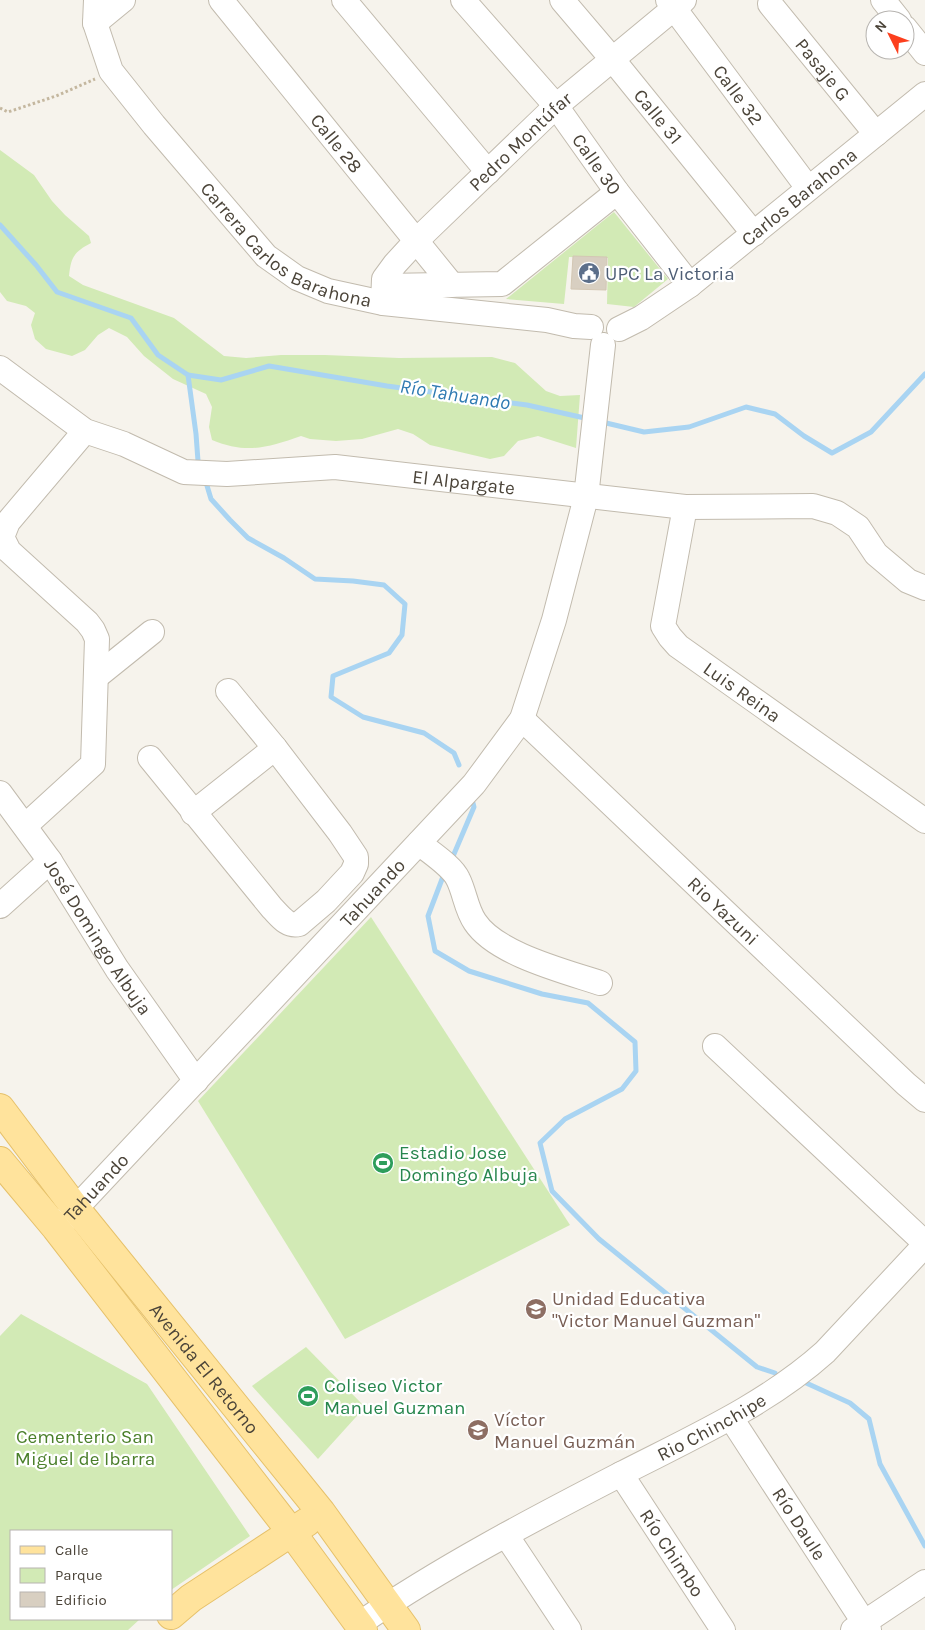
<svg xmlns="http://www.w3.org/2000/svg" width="925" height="1630" font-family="Karla,sans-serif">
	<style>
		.green { fill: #d2eab5 }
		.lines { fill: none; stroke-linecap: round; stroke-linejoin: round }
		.stream { stroke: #a9d4f2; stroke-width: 5 }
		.building { fill: #d8cfc1; stroke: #d3c7b4 }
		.minor-casing { stroke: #c2bbae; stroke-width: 26 }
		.major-casing { stroke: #e6c16a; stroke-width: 30 }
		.path { stroke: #c4b79f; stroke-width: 3; stroke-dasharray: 2.5 2.5; stroke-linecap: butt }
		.minor { stroke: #fff; stroke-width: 24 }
		.major { stroke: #ffe39c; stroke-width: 28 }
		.labels { text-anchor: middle; stroke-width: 4.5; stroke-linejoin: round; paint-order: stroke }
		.street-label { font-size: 19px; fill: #4b4439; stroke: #fff }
		.service-label { font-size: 19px; fill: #4e5e75; stroke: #fff; text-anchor: start }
		.leisure-label { font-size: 19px; fill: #27864d; stroke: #fff; text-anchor: start }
		.education-label { font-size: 19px; fill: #785e54; stroke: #fff; text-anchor: start }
		.park-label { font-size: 19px; fill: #4a7f2a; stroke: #fff }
		.water-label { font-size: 20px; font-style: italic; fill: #2e7ab2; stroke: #fff }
	</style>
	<rect width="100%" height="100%" fill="#f6f3ec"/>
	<g class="green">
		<path d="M 0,150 L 34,175 L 52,201 L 65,215 L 89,236 L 91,243 C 74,252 71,257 69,276 L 83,285 L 174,318 L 224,356 L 246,358 L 281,355 L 325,355 L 399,358 L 492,357 L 515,363 L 546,391 L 560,396 L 580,395 L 576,448 L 538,436 L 518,441 L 504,456 L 490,459 L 430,445 L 413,434 L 398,429 L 362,439 L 336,441 L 310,439 L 301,436 C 267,448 246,454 212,440 L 209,427 L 212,407 L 206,394 L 173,379 L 144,356 L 127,337 L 109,328 L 98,335 L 85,350 L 72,356 L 46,349 L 35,339 L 31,325 L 35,313 L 26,306 L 7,301 L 0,292 Z"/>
		<path d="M 614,212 L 668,279 L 634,307 L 607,304 L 608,258 L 569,257 L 564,304 L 506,299 Z"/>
		<path d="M 371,917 L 570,1225 L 345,1339 L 198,1101 Z"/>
		<path d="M 21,1314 L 147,1384 L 250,1536 L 171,1590 L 171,1531 L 11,1531 L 11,1619 L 140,1619 L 128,1630 L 0,1630 L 0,1336 Z"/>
		<path d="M 306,1347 L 365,1407 L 318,1459 L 252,1386 Z"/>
	</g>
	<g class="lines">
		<g class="stream">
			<path d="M 0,225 L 36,265 L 57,292 L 131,318 L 158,355 L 188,375 L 221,380 L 269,366 L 387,386 L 527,405 L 589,419"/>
			<path d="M 188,375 L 196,434 L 198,461 L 200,467"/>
			<path d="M 602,422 L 644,432 L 689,427 L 746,407 L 775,414 L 804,436 L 832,453 L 871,432 L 925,374"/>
			<path d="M 205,479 L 211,499 L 230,520 L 248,538 L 284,558 L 315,579 L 353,581 L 384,585 L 405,604 L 402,635 L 389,653 L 333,676 L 331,697 L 363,717 L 424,733 L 454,753 L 459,765"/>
			<path d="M 451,861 L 474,807 L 473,803"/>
			<path d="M 444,874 L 428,916 L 435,951 L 469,971 L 542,994 L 588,1003 L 635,1042 L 636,1071 L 622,1089 L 565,1119 L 540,1143 L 552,1191 L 599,1239 L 757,1367 L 775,1373"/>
			<path d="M 804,1382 L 850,1403 L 869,1419 L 880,1464 L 925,1546"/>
		</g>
	</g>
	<path class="building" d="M 573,256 L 607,257 L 606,290 L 571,289 Z"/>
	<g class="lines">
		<g class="minor-casing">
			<g id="minor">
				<path id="s1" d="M 96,0 L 95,23 L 111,71 L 154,125 L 266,256 L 297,278 L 328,291 L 383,303 L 547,320 L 574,326 L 591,327"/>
				<path id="s2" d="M 221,0 L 452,285"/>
				<path d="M 344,0 L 488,172"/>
				<path id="s3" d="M 463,0 L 556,106 L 617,192 L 690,285"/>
				<path id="s4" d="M 562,0 L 613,60 L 754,234"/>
				<path id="s5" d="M 668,0 L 808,188"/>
				<path d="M 883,0 L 899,20"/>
				<path id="s6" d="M 770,4 L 876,134"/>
				<path d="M 95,23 L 123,0"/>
				<path d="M 905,28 L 925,53"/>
				<path d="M 384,286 L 502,284 L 617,192"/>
				<path id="s7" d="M 383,303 L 384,279 L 395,264 L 417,240 L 556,106 L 684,0"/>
				<path id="s8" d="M 619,329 L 641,318 L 690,285 L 925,94"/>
				<path id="s9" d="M 0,368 L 85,431 L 124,444 L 184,472 L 227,474 L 335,467 L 685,507 L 813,506 L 837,513 L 858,527 L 876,554 L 908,581 L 925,588"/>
				<path id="s10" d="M 685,507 L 663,626 L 670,637 L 678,646 L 925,821"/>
				<path d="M 96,677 L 152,632"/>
				<path id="s11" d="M 522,719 L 906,1084 L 925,1100"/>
				<path d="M 150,758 L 272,908 C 280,916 287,927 299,924 L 326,901 L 352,873 L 356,864 L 356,857 L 340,833 L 275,748 L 228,691"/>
				<path id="s12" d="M 0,793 L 50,861 L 117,969 L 196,1081"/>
				<path d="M 193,813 L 275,748"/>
				<path d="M 25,826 L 93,764 L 97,639 L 93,630 L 87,622 L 9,551 L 2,537 L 8,522 L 85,431"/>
				<path d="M 419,843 C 431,853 452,866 458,879 C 465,893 466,909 475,922 C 496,954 564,971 600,983"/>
				<path d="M 0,906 L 50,861"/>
				<path d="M 715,1046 L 925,1243"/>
				<path id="s13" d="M 63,1222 L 474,784 L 522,719 L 554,620 L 586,497 L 603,345"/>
				<path id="s14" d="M 731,1418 L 869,1630"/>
				<path id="s15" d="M 621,1474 L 723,1630"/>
				<path d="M 506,1535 L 569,1630"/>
				<path id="s16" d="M 359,1624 C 442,1567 532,1520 621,1474 C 691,1438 766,1405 825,1352 L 925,1245"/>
				<path d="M 853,1630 L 925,1582"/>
			</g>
		</g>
		<g class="major-casing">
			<g id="major">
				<path id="s17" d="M 0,1108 L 76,1209 L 321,1512 L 406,1630"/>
				<path d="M 0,1161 L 56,1228 L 292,1533 L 363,1630"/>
				<path d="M 171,1615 L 191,1598 L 307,1522"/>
			</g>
		</g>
		<path class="path" d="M 0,108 L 8,112 L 56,96 L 95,79"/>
		<use href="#minor" class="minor"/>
		<use href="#major" class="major"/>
	</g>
	<defs>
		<g id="civic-disc" transform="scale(1.125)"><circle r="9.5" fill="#5c6f8a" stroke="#fff"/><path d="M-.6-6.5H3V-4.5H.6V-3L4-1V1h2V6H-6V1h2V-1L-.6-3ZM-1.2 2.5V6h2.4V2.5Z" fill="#fff"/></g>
		<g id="stadium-disc" transform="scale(1.125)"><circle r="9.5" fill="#2e9e5b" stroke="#fff"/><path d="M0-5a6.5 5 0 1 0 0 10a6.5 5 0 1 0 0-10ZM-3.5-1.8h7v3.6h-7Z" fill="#fff"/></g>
		<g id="university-disc" transform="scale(1.125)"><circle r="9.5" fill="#8d6e63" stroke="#fff"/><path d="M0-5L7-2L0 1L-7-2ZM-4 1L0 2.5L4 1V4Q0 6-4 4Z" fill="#fff"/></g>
		<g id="school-disc" transform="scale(1.125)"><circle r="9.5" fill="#8d6e63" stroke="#fff"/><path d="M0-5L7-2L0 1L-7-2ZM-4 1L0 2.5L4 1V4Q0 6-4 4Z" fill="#fff"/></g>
	</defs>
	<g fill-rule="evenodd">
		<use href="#civic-disc" x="589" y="273"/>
		<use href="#stadium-disc" x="383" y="1163"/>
		<use href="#university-disc" x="536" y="1309"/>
		<use href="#stadium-disc" x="308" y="1396"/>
		<use href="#school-disc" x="478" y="1430"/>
	</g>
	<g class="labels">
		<g class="street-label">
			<text dy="7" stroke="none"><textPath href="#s6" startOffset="84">Pasaje G</textPath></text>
			<text dy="7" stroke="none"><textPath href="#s5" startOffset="118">Calle 32</textPath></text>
			<text dy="7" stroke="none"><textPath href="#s4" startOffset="151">Calle 31</textPath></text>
			<text dy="7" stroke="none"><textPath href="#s2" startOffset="184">Calle 28</textPath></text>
			<text dy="7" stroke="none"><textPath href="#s7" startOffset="218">Pedro Montúfar</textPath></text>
			<text dy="7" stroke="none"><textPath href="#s3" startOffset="212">Calle 30</textPath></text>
			<text dy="7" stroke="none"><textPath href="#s8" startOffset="224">Carlos Barahona</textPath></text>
			<text dy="7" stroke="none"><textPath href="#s1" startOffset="326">Carrera Carlos Barahona</textPath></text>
			<text dy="7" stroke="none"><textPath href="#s9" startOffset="494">El Alpargate</textPath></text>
			<text dy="7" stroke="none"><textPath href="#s10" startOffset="225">Luis Reina</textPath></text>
			<text dy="7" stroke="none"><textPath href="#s13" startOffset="452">Tahuando</textPath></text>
			<text dy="7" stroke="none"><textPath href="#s11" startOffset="278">Rio Yazuni</textPath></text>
			<text dy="7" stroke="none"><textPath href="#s12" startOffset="174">José Domingo Albuja</textPath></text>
			<text dy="7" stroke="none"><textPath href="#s13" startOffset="48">Tahuando</textPath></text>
			<text dy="7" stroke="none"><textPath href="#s17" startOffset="331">Avenida El Retorno</textPath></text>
			<text dy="7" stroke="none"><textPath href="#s16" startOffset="404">Rio Chinchipe</textPath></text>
			<text dy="7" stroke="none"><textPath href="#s14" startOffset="126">Río Daule</textPath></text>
			<text dy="7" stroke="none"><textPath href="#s15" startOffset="94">Río Chimbo</textPath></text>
		</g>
		<g class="service-label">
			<text x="605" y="280">UPC La Victoria</text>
		</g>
		<g class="leisure-label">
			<text x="399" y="1159">Estadio Jose<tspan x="399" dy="22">Domingo Albuja</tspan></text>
			<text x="324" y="1392">Coliseo Victor<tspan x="324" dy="22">Manuel Guzman</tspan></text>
		</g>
		<g class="education-label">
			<text x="552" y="1305">Unidad Educativa<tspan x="552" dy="22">"Victor Manuel Guzman"</tspan></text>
			<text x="494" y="1426">Víctor<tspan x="494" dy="22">Manuel Guzmán</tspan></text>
		</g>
		<g class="park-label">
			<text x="85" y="1443">Cementerio San<tspan x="85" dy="22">Miguel de Ibarra</tspan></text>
		</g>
		<g class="water-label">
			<text transform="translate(455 394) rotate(9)" y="7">Río Tahuando</text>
		</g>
	</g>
	<rect x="10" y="1530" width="162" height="90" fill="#ffffff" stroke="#b7b4b0"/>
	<rect x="20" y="1546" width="25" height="8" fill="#ffe39c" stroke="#b7b4b0"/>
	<text x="55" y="1555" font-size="15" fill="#4b4439">Calle</text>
	<rect x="20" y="1568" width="25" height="15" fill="#d2eab5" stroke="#b7b4b0"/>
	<text x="55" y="1580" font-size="15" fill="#4b4439">Parque</text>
	<rect x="20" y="1592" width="25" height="15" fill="#d8cfc1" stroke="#b7b4b0"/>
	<text x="55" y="1605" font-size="15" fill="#4b4439">Edificio</text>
	<g transform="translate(890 35) rotate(312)"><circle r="24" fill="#ffffff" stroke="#b7b4b0"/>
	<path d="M0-4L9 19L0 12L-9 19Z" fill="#fc3f1d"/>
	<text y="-8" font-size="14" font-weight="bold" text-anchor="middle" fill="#4b4439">N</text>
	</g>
</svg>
